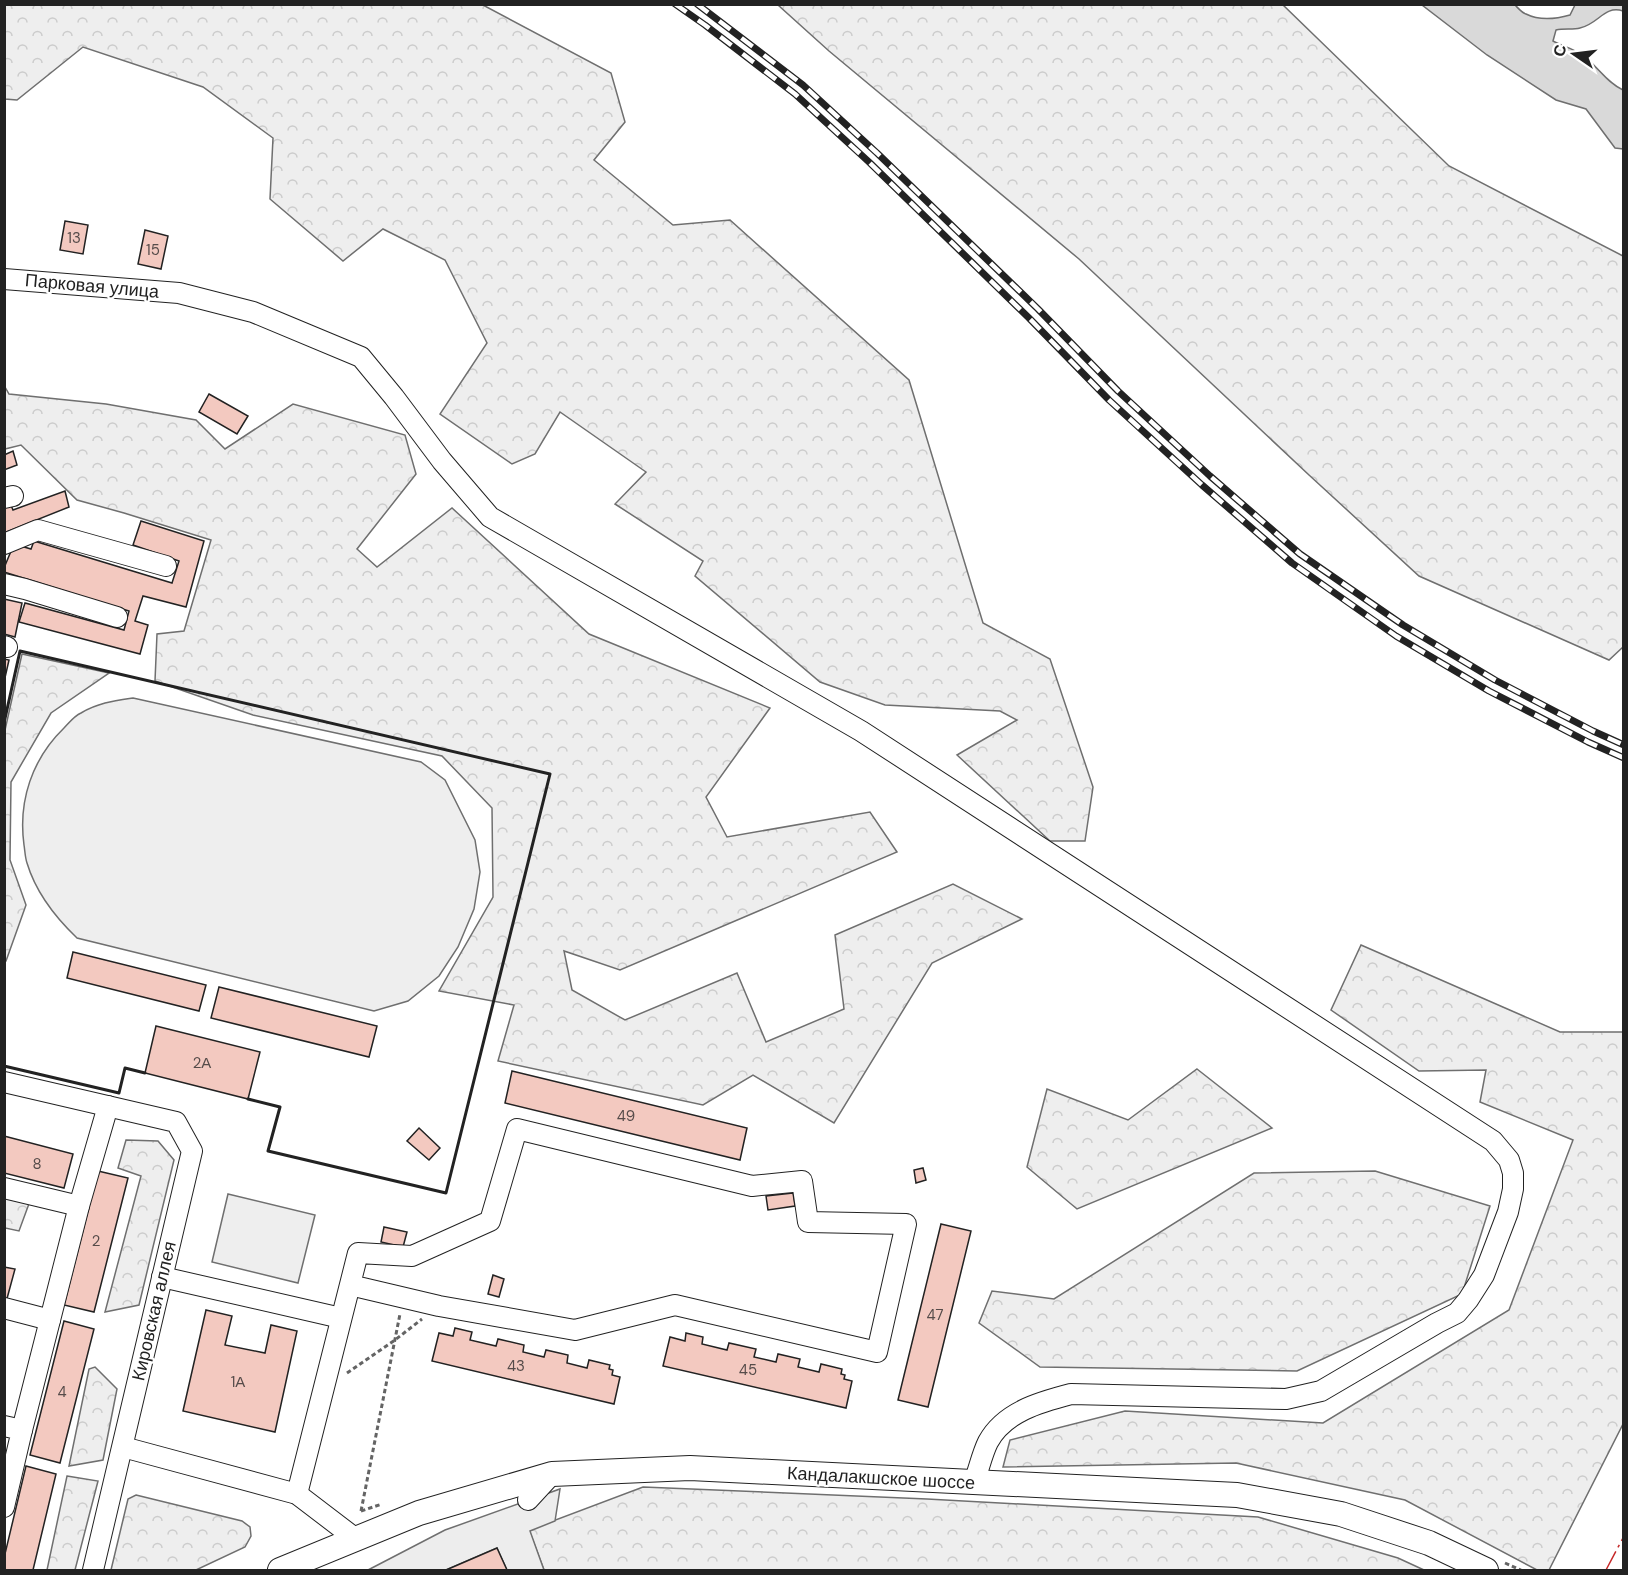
<svg xmlns="http://www.w3.org/2000/svg" width="1628" height="1575" font-family="'DM Sans',sans-serif">
	<style>
		.forest { fill: url(#forest-crowns); stroke: #6f6f6f; stroke-width: 1.5 }
		.green { fill: #eee; stroke: #6f6f6f; stroke-width: 1.5 }
		.parking { fill: #ededed; stroke: #6f6f6f; stroke-width: 1.5 }
		.water { fill: #d9d9d9; stroke: #6f6f6f; stroke-width: 1.5 }
		.building { fill: #f3c9c0; stroke: #222; stroke-width: 1.5 }
		.lines { fill: none; stroke-linecap: round; stroke-linejoin: round }
		.minor-casing { stroke: #222; stroke-width: 22 }
		.major-casing { stroke: #222; stroke-width: 26 }
		.path { stroke: #646464; stroke-width: 3; stroke-dasharray: 4.5 3; stroke-linecap: butt }
		.minor { stroke: #fff; stroke-width: 20 }
		.major { stroke: #fff; stroke-width: 24 }
		.rail-casing { stroke: #222; stroke-width: 7 }
		.rail { stroke: #fff; stroke-width: 4.5; stroke-dasharray: 14; stroke-linecap: butt }
		.wall { stroke: #222; stroke-width: 3 }
		.power { stroke: #c62828; stroke-width: 1.5; stroke-dasharray: 21 4.5 3 4.5; stroke-linecap: butt }
		.labels { text-anchor: middle; stroke-width: 4.5; stroke-linejoin: round; paint-order: stroke }
		.number-label { font-size: 15px; fill: #564c4a }
		.street-label { font-size: 18px; fill: #222; stroke: #fff }
	</style>
	<defs>
		<pattern id="forest-crowns" width="20" height="18" patternUnits="userSpaceOnUse" patternTransform="scale(1.5)"><rect width="20" height="18" fill="#eee"/><path d="M2 6a3 3 0 1 1 6 0M12 15a3 3 0 1 1 6 0" fill="none" stroke="#ccc"/></pattern>
	</defs>
	<rect width="100%" height="100%" fill="#fff"/>
	<g class="forest">
		<path d="M 4,5 L 483,5 L 611,73 L 625,122 L 594,160 L 673,225 L 730,220 L 909,380 L 983,623 L 1050,659 L 1093,787 L 1085,841 L 1050,841 L 957,755 L 1017,720 L 1000,711 L 885,705 L 820,682 L 695,576 L 703,561 L 615,504 L 646,472 L 560,412 L 535,454 L 512,464 L 440,414 L 487,343 L 445,260 L 383,229 L 343,261 L 270,199 L 273,138 L 203,87 L 83,47 L 17,100 L 5,99 Z"/>
		<path d="M 778,5 L 1283,5 L 1449,166 L 1623,256 L 1623,647 L 1609,660 L 1419,576 L 1309,475 L 1079,259 L 829,51 Z"/>
		<path d="M 5,387 L 9,394 L 106,404 L 196,420 L 225,449 L 293,404 L 405,435 L 416,474 L 357,549 L 377,567 L 452,508 L 589,634 L 770,708 L 706,797 L 727,837 L 870,812 L 897,852 L 620,970 L 564,951 L 572,990 L 625,1020 L 737,973 L 766,1042 L 844,1009 L 835,935 L 953,884 L 1022,919 L 932,963 L 834,1123 L 753,1075 L 703,1105 L 498,1061 L 514,1005 L 439,991 L 493,897 L 492,808 L 442,756 L 253,715 L 155,681 L 157,634 L 184,631 L 211,540 L 124,513 L 77,500 L 21,445 L 5,449 Z"/>
		<path d="M 22,654 L 109,673 L 51,713 L 11,782 L 10,860 L 26,905 L 6,961 L 5,961 L 5,730 Z"/>
		<path d="M 1361,945 L 1560,1032 L 1623,1032 L 1623,1424 L 1549,1570 L 1537,1570 L 1405,1500 L 1236,1463 L 1003,1467 L 1010,1440 L 1125,1411 L 1323,1423 L 1509,1310 L 1573,1140 L 1480,1102 L 1486,1070 L 1419,1071 L 1331,1010 Z"/>
		<path d="M 1197,1069 L 1272,1128 L 1077,1209 L 1027,1167 L 1047,1089 L 1128,1120 Z"/>
		<path d="M 126,1140 L 158,1141 L 174,1160 L 139,1305 L 105,1312 L 141,1176 L 118,1168 Z"/>
		<path d="M 1375,1171 L 1490,1206 L 1462,1294 L 1297,1371 L 1040,1367 L 979,1323 L 992,1291 L 1054,1299 L 1254,1173 Z"/>
		<path d="M 4,1194 L 30,1201 L 19,1231 L 5,1228 Z"/>
		<path d="M 95,1367 L 117,1389 L 103,1460 L 69,1466 L 89,1369 Z"/>
		<path d="M 67,1476 L 98,1481 L 75,1570 L 47,1570 Z"/>
		<path d="M 643,1487 L 927,1499 L 1258,1517 L 1398,1558 L 1424,1570 L 544,1570 L 529,1530 Z"/>
		<path d="M 136,1495 L 242,1521 L 250,1527 L 251,1536 L 245,1547 L 196,1570 L 111,1570 L 128,1499 Z"/>
	</g>
	<g class="green">
		<path d="M 133,698 L 421,762 L 445,780 L 475,840 L 480,872 L 474,909 L 458,947 L 439,976 L 408,1001 L 374,1011 L 77,938 C 55,917 36,893 27,863 C 25,857 25,851 24,845 C 18,801 32,759 64,728 C 69,723 74,716 81,713 C 98,703 113,701 133,698 Z"/>
		<path d="M 228,1194 L 315,1215 L 298,1283 L 212,1262 Z"/>
	</g>
	<path class="parking" d="M 560,1489 L 555,1521 L 530,1531 L 544,1570 L 507,1570 L 497,1548 L 446,1570 L 368,1570 L 445,1530 Z"/>
	<path class="water" d="M 1422,5 L 1515,5 C 1518,8 1522,13 1526,14 C 1540,21 1556,19 1570,15 L 1575,5 L 1623,5 L 1623,11 C 1604,5 1599,24 1580,28 C 1573,30 1564,28 1556,30 L 1553,41 C 1562,46 1571,48 1579,53 C 1596,63 1605,82 1623,90 L 1623,149 L 1615,148 L 1586,109 L 1556,100 L 1487,55 Z"/>
	<g class="building">
		<path d="M 65,221 L 88,225 L 83,254 L 60,250 Z"/>
		<path d="M 145,230 L 168,236 L 161,269 L 138,264 Z"/>
		<path d="M 209,394 L 248,416 L 237,434 L 199,412 Z"/>
		<path d="M 13,451 L 17,465 L 4,470 L 4,455 Z"/>
		<path d="M 65,491 L 69,507 L 4,533 L 4,499 L 8,498 L 13,510 Z"/>
		<path d="M 141,521 L 204,541 L 186,607 L 143,596 L 135,621 L 148,625 L 140,654 L 19,622 L 25,603 L 124,630 L 129,611 L 4,572 L 4,568 L 14,544 L 31,549 L 34,541 L 172,583 L 179,561 L 133,545 Z"/>
		<path d="M 4,599 L 22,603 L 15,637 L 4,634 Z"/>
		<path d="M 4,659 L 9,660 L 4,682 Z"/>
		<path d="M 73,952 L 206,985 L 199,1011 L 67,978 Z"/>
		<path d="M 219,987 L 377,1026 L 369,1057 L 211,1018 Z"/>
		<path d="M 156,1026 L 260,1052 L 248,1099 L 145,1073 Z"/>
		<path d="M 512,1071 L 747,1128 L 740,1160 L 505,1103 Z"/>
		<path d="M 419,1128 L 440,1148 L 429,1160 L 407,1141 Z"/>
		<path d="M 4,1136 L 73,1154 L 64,1188 L 4,1173 Z"/>
		<path d="M 923,1168 L 926,1180 L 916,1183 L 914,1170 Z"/>
		<path d="M 98,1171 L 128,1178 L 94,1312 L 64,1305 Z"/>
		<path d="M 793,1193 L 795,1206 L 768,1210 L 766,1196 Z"/>
		<path d="M 941,1224 L 971,1231 L 928,1407 L 898,1400 Z"/>
		<path d="M 384,1227 L 407,1232 L 403,1247 L 381,1242 Z"/>
		<path d="M 4,1267 L 15,1269 L 5,1306 L 4,1306 Z"/>
		<path d="M 493,1275 L 504,1279 L 499,1297 L 488,1294 Z"/>
		<path d="M 206,1310 L 232,1316 L 225,1345 L 265,1353 L 271,1325 L 297,1331 L 275,1432 L 183,1411 Z"/>
		<path d="M 64,1321 L 94,1329 L 60,1463 L 30,1455 Z"/>
		<path d="M 455,1328 L 472,1332 L 470,1340 L 496,1346 L 498,1339 L 524,1345 L 523,1352 L 544,1357 L 546,1350 L 568,1355 L 567,1363 L 587,1368 L 589,1360 L 610,1365 L 609,1369 L 613,1370 L 612,1375 L 620,1377 L 614,1404 L 432,1361 L 439,1333 L 453,1336 Z"/>
		<path d="M 686,1333 L 703,1337 L 702,1344 L 727,1350 L 729,1343 L 756,1349 L 754,1357 L 776,1362 L 778,1354 L 800,1359 L 798,1367 L 819,1372 L 821,1364 L 842,1369 L 841,1374 L 845,1375 L 844,1379 L 852,1381 L 846,1408 L 663,1366 L 670,1337 L 685,1341 Z"/>
		<path d="M 26,1466 L 56,1474 L 33,1570 L 4,1570 L 4,1558 Z"/>
		<path d="M 497,1548 L 507,1570 L 446,1570 Z"/>
	</g>
	<g class="lines">
		<g class="minor-casing">
			<g id="minor">
				<path d="M 4,279 L 179,293 L 253,312 L 361,357 L 394,397 L 442,461 L 490,517 L 861,731 L 1493,1141 L 1509,1160 L 1513,1173 L 1513,1189 L 1508,1212 L 1484,1275 L 1468,1300 L 1457,1313 L 1437,1323 L 1321,1391 L 1286,1399 L 1071,1394 C 1040,1402 1004,1412 988,1442 C 982,1454 979,1469 974,1482"/>
				<path d="M 4,498 L 13,496"/>
				<path d="M 4,544 L 38,530 L 166,566"/>
				<path d="M 4,584 L 25,589 L 117,617"/>
				<path d="M 4,646 L 7,647"/>
				<path d="M 4,1082 L 176,1122 L 192,1151 L 93,1570"/>
				<path d="M 4,1188 L 79,1206"/>
				<path d="M 162,1277 L 341,1318"/>
				<path d="M 4,1308 L 50,1320"/>
				<path d="M 4,1426 L 22,1430 L 4,1507"/>
				<path d="M 22,1430 L 79,1206 L 108,1106"/>
				<path d="M 123,1447 L 297,1494 L 356,1539"/>
				<path d="M 297,1494 L 358,1253 L 412,1256 L 490,1221 L 517,1129 L 752,1186 L 802,1181 L 808,1222 L 906,1224 L 877,1352 L 675,1305 L 575,1330 L 439,1306 L 350,1285"/>
				<path d="M 528,1500 L 552,1474"/>
			</g>
		</g>
		<g class="major-casing">
			<path id="major" d="M 280,1570 L 419,1513 L 552,1474 L 690,1468 L 1237,1495 L 1341,1514 L 1429,1543 L 1486,1570"/>
		</g>
		<g class="path">
			<path d="M 347,1373 L 395,1340 L 422,1319"/>
			<path d="M 361,1511 L 382,1504"/>
			<path d="M 361,1511 L 400,1314"/>
			<path d="M 1505,1563 L 1521,1570"/>
		</g>
		<use href="#minor" class="minor"/>
		<use href="#major" class="major"/>
		<g class="rail-casing">
			<g id="rail">
				<path d="M 675,4 L 705,25 L 795,94 L 869,162 L 1029,318 L 1109,400 L 1202,485 L 1292,563 L 1396,636 L 1489,691 L 1588,742 L 1624,758"/>
				<path d="M 697,4 L 803,85 L 877,153 L 1038,309 L 1118,391 L 1210,476 L 1300,554 L 1403,625 L 1495,680 L 1593,731 L 1624,745"/>
			</g>
		</g>
		<use href="#rail" class="rail"/>
		<g class="wall">
			<path d="M 4,723 L 20,651 L 550,774 L 446,1193 L 268,1151 L 280,1107 L 248,1099"/>
			<path d="M 4,1066 L 119,1093 L 125,1068 L 145,1073"/>
		</g>
		<path class="power" d="M 1606,1570 L 1624,1536"/>
	</g>
	<g class="labels">
		<g class="number-label">
			<text x="74" y="243">13</text>
			<text x="153" y="255">15</text>
			<text x="202" y="1068">2А</text>
			<text x="626" y="1121">49</text>
			<text x="37" y="1169">8</text>
			<text x="96" y="1246">2</text>
			<text x="935" y="1320">47</text>
			<text x="516" y="1371">43</text>
			<text x="748" y="1375">45</text>
			<text x="238" y="1387">1А</text>
			<text x="62" y="1397">4</text>
		</g>
		<g class="street-label">
			<text transform="translate(92 286) rotate(5)" y="6">Парковая улица</text>
			<text transform="translate(154 1311) rotate(-77)" y="6">Кировская аллея</text>
			<text transform="translate(881 1478) rotate(3)" y="6">Кандалакшское шоссе</text>
		</g>
	</g>
	<rect width="1628" height="1575" fill="none" stroke="#222222" stroke-width="12"/>
	<g transform="translate(1574 54) rotate(284)" stroke="#ffffff" stroke-width="4.5" paint-order="stroke">
	<path d="M0-4.5L10 22L0 15L-10 22Z" fill="#222222"/>
	<text y="-9" font-size="16" font-weight="bold" text-anchor="middle" fill="#222222">С</text>
	</g>
</svg>
